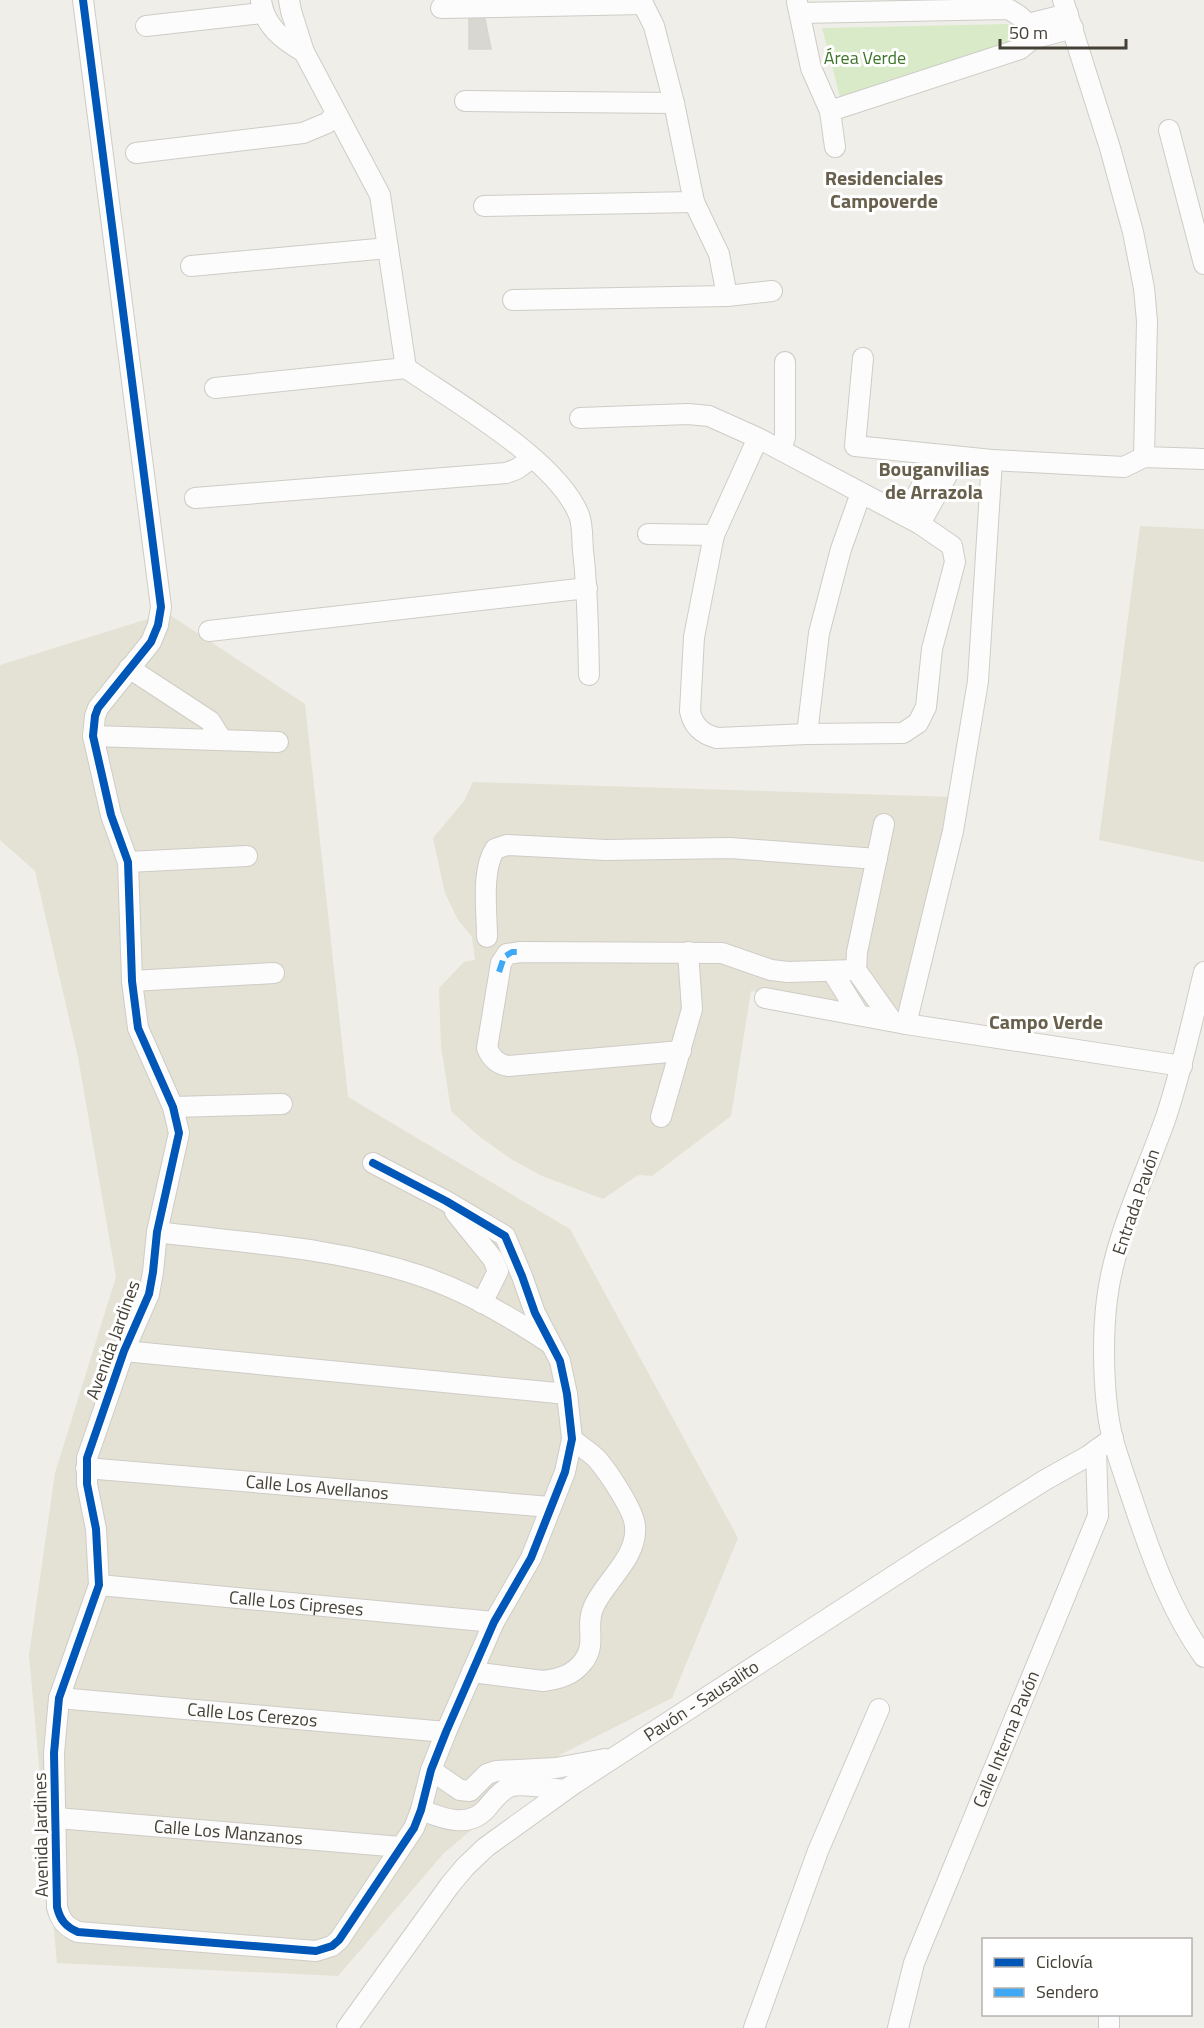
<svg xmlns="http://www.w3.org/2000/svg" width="1204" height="2028" font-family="'Titillium Web',sans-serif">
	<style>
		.residential { fill: #e4e1d5 }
		.green { fill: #d9eac8 }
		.building { fill: #d9d7d1; stroke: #d8d5ce; stroke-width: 1.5 }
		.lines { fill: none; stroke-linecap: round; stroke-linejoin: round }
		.minor-casing { stroke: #ceccc6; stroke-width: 22 }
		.minor { stroke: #fdfcfc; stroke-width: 20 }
		.quiet { stroke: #3fa9f5; stroke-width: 6; stroke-dasharray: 12 6; stroke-linecap: butt }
		.cycleway-casing { stroke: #fff; stroke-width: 11 }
		.cycleway { stroke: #0057b8; stroke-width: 8 }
		.labels { text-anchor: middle; stroke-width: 6; stroke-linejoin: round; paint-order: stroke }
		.park-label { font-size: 18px; fill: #3e7629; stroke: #fff }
		.street-label { font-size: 18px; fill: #454035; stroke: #fff }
		.neighbourhood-label { font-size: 20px; font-weight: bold; fill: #68604c; stroke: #fff }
	</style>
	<rect width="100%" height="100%" fill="#f0eee8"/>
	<g class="residential">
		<path d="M 1140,526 L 1204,529 L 1204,862 L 1099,840 Z"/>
		<path d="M 167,613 L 305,704 L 348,1097 L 570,1229 L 738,1538 L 672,1698 L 560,1755 L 444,1853 L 338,1976 L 57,1963 L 29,1655 L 55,1473 L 116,1277 L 78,1057 L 35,871 L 0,840 L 0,665 Z"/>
		<path d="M 473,782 L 954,797 L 903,1010 L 751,991 L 731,1116 L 652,1176 L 638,1175 L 603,1199 L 542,1176 L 511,1159 L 480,1137 L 451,1111 L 441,1046 L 439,988 L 464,962 L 475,960 L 472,937 L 458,920 L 445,893 L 433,838 L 464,801 Z"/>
	</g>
	<path class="green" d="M 1009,24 C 1018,27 1020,31 1022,40 L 1013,51 L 840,97 L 822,28 Z"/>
	<path class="building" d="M 469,19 L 485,19 L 491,49 L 469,49 Z"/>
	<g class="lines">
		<g class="minor-casing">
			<g id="minor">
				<path d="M 83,0 L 161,607 L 158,625 L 151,642 L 98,708 L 95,716 L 93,736 L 111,815 L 128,862 L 132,981 L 138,1028 L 173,1107 L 179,1133 L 157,1232 L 153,1272 L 149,1294 L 124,1351 L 87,1458 L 87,1484 L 96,1529 L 99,1585 L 59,1698 L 54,1753 L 57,1907 C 60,1920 66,1927 78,1932 L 316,1951 L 332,1946 L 339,1940 L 414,1828 L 421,1810 L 431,1770 L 446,1732 L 494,1622 L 531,1558 L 565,1472 L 572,1439 L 567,1394 L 560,1361 L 535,1313 L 522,1276 L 505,1236 L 446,1201 L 373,1163"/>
				<path d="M 261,0 C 264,26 283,40 304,52"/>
				<path d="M 289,0 L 291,11 L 304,52 L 380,195 L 406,368 C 455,402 557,460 579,515 C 583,525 582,540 583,551 C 588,592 588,633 589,675"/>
				<path d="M 638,0 L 643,4 L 654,26 L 674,103 L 694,202 L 719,254 L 727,296"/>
				<path d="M 1063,0 L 1110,148 L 1133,232 L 1144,288 L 1147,321 L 1144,457"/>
				<path d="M 797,2 L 811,68 L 830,111 L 835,147"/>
				<path d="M 441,8 L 643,4"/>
				<path d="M 800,13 L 1008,9 C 1023,17 1028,22 1032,39 L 1020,49 L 830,111"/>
				<path d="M 1028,24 L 1068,14"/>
				<path d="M 146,26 L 262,13"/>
				<path d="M 1032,39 L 1073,28"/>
				<path d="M 465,101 L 674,103"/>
				<path d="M 1169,130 L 1204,264"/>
				<path d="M 136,153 L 303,133 L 327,123 L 336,114"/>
				<path d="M 484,206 L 694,202"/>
				<path d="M 191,266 L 388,248"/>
				<path d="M 513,300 L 727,296 L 772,291"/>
				<path d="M 863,358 L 855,446 L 992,460 L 1124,467 L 1144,457 L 1204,459"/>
				<path d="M 215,388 L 406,368"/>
				<path d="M 580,418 L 688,414 L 709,416 L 758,438 L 920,524 L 952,546 L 955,562 L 932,649 L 926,707 L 918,723 L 903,733 L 807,734 L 717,738 C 702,734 693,726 690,711 L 694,637 L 714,535 L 758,438"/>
				<path d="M 781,449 L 785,437 L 785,362"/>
				<path d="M 195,498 L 506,473 L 517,469 L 532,458"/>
				<path d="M 905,516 L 939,455"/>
				<path d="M 920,524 L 957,457"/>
				<path d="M 648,534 L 714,535"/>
				<path d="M 209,631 L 587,588"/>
				<path d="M 129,668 L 210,721 L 222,740"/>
				<path d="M 807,734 L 819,633 L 841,549 L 861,493"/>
				<path d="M 93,736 L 278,742"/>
				<path d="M 884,824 L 857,952 L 856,970 L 892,1021"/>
				<path d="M 128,862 L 247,856"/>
				<path d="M 487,937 C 487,911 481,871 495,849 L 507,845 L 606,850 L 730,848 L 877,859"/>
				<path d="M 832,971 L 859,1015"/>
				<path d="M 1204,972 C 1192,1021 1182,1069 1166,1117 C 1145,1177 1115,1236 1107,1299 C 1102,1339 1103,1401 1113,1440 C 1120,1464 1129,1489 1137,1513 C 1154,1563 1173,1614 1204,1657"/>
				<path d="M 132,981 L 274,973"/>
				<path d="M 765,998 L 906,1024 L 1182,1066"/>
				<path d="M 906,1024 L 953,831 L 978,681 L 992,460"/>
				<path d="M 681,1051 L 508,1066 C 497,1064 491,1058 487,1048 L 501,963 L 507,954 L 521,952 L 722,953 L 771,970 L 788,972 L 856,970"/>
				<path d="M 173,1107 L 282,1104"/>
				<path d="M 661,1117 L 692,1009 L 688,952"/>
				<path d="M 455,1212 L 493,1259 L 498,1271 L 482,1303"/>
				<path d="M 157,1232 C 244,1243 334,1247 418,1275 C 462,1289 509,1316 548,1342"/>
				<path d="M 124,1351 L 567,1394"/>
				<path id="s1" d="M 86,1468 L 550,1507"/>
				<path id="s2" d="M 99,1585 L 494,1622"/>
				<path d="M 472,1672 L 543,1681 C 559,1679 573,1675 583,1662 C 598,1643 584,1627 594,1606 C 606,1580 638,1557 635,1526 C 634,1510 608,1472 597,1459 C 590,1452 580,1446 572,1439"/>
				<path id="s3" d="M 59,1698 L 446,1732"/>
				<path d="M 431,1770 L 460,1790 L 470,1791 L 487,1774 L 496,1771 L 556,1768 L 605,1759"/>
				<path d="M 421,1810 C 442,1818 468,1829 486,1809 C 492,1802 500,1791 509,1787 C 521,1782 551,1789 565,1790"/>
				<path id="s4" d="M 57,1818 L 401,1847"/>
				<path d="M 1109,2018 L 1109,2028"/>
				<path id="s5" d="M 347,2028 L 450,1885 L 465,1867 L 486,1847 L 575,1783 L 929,1553 L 1045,1480 L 1088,1456 L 1113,1438"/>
				<path d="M 754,2028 L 818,1851 L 879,1709"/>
				<path id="s6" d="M 898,2028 L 914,1963 L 1098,1516 L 1096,1450"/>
			</g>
		</g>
		<use href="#minor" class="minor"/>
		<path class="quiet" d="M 499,972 L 504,957 L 512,952 L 521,952"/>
		<g class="cycleway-casing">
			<path id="cycleway" d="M 83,0 L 161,607 L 158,625 L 151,642 L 98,708 L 95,716 L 93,736 L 111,815 L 128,862 L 132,981 L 138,1028 L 173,1107 L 179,1133 L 157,1232 L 153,1272 L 149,1294 L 124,1351 L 87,1458 L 87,1484 L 96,1529 L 99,1585 L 59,1698 L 54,1753 L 57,1907 C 60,1920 66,1927 78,1932 L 316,1951 L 332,1946 L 339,1940 L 414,1828 L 421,1810 L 431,1770 L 446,1732 L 494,1622 L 531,1558 L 565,1472 L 572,1439 L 567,1394 L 560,1361 L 535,1313 L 522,1276 L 505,1236 L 446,1201 L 373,1163"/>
		</g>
		<use href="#cycleway" class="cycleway"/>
	</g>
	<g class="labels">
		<g class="park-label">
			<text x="865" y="64">Área Verde</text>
		</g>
		<g class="street-label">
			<text transform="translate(1136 1202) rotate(-71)" y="6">Entrada Pavón</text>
			<text transform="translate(113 1340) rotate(-70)" y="6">Avenida Jardines</text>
			<text dy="6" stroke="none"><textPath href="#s1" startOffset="232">Calle Los Avellanos</textPath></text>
			<text dy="6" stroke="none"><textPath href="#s2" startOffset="198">Calle Los Cipreses</textPath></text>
			<text dy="6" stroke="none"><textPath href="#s5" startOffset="489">Pavón - Sausalito</textPath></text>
			<text dy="6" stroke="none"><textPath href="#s3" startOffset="194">Calle Los Cerezos</textPath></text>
			<text dy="6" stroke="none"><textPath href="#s6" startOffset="309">Calle Interna Pavón</textPath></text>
			<text dy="6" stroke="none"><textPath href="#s4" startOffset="172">Calle Los Manzanos</textPath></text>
			<text transform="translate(41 1835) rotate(-91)" y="6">Avenida Jardines</text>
		</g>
		<g class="neighbourhood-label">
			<text x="884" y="185">Residenciales<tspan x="884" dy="23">Campoverde</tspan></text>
			<text x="934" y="476">Bouganvilias<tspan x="934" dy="23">de Arrazola</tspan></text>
			<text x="1046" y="1029">Campo Verde</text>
		</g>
	</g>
	<rect x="982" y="1938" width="210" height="78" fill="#ffffff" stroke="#b5b3ae" stroke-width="1.5"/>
	<rect x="994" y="1958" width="30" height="9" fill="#0057b8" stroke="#b5b3ae" stroke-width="1.5"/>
	<text x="1036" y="1968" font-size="18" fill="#454035">Ciclovía</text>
	<rect x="994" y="1988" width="30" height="9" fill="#3fa9f5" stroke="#b5b3ae" stroke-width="1.5"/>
	<text x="1036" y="1998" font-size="18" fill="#454035">Sendero</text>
	<path d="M1000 39v9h126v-9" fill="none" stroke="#454035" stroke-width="3"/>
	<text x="1009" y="39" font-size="18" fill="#454035" stroke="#ffffff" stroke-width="4.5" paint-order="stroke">50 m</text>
</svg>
